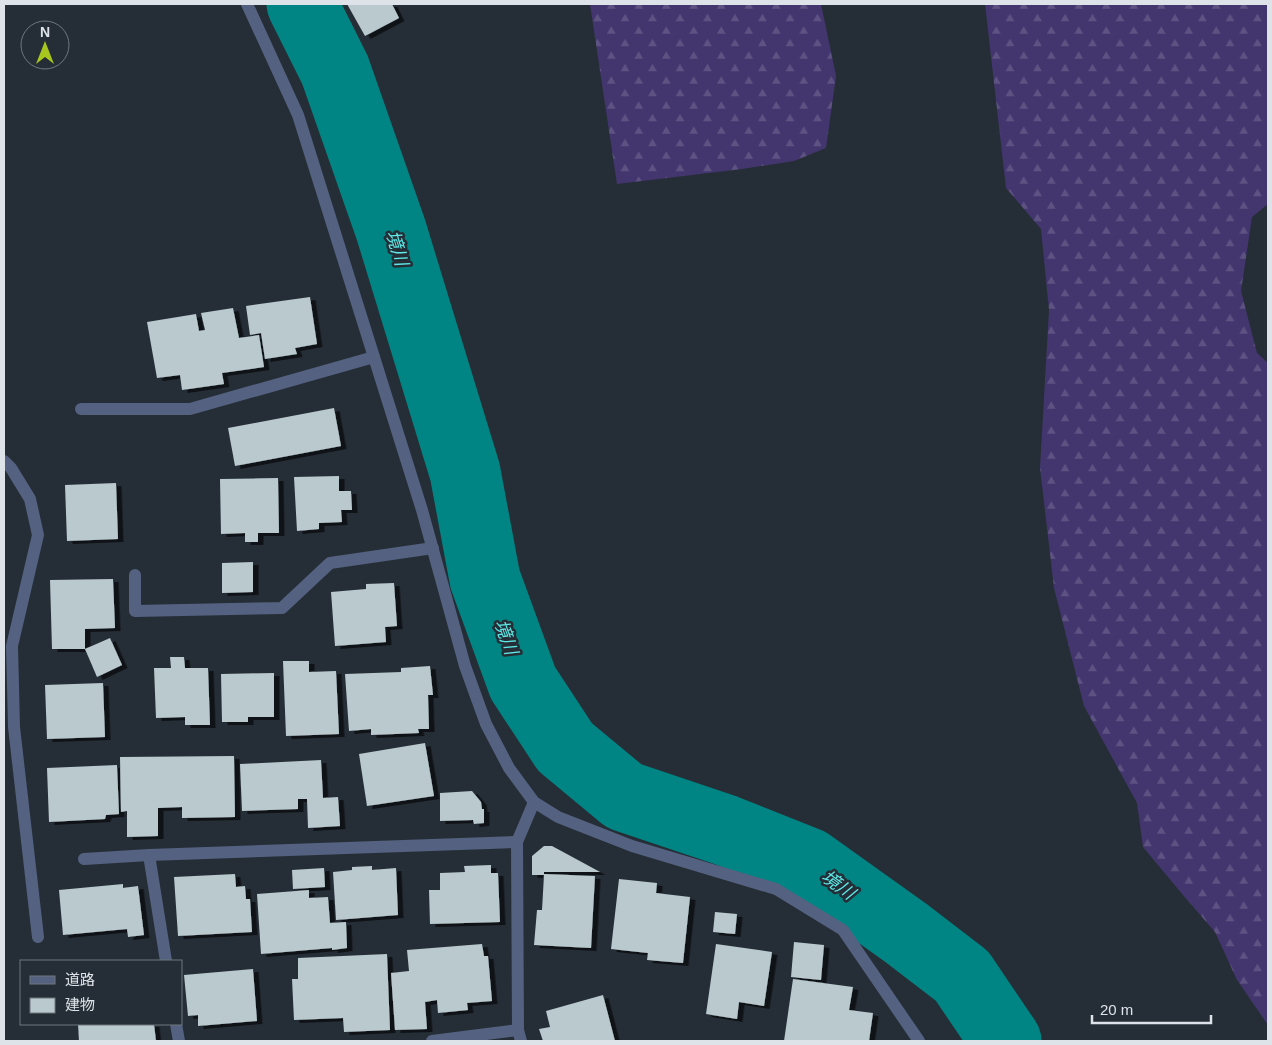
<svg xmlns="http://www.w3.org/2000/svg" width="1272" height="1045" font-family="Helvetica,'Noto Sans JP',sans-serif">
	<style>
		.forest { fill: url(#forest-firs) }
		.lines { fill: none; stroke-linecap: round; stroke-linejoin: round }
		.river { stroke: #018584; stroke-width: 71 }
		.building { fill: #b9c9ce; filter: url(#shadow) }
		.lane { stroke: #546180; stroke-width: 12 }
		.street { stroke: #546180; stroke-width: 12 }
		.labels { text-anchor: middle; stroke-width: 5; stroke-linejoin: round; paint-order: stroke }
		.water-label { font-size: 18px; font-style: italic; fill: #5ee8e7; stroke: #252e36 }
	</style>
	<defs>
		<pattern id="forest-firs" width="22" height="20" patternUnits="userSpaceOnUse" patternTransform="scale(1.25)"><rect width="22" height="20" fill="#43356e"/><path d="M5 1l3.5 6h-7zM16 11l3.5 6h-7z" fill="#5e5283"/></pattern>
		<filter id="shadow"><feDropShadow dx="5.5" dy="3" stdDeviation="0" flood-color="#0009"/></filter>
	</defs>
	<rect width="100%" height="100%" fill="#252e36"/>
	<g class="forest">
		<path d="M 590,4 L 821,4 L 836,76 L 826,148 L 794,161 L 742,169 L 617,184 Z"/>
		<path d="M 985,4 L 1268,4 L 1268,204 L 1252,217 L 1241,291 L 1257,353 L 1268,363 L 1268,1025 L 1237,980 L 1215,932 L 1183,895 L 1143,847 L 1137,803 L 1084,706 L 1054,588 L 1040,468 L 1049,310 L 1041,229 L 1006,188 Z"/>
	</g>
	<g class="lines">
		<path class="river" d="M 302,4 L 335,70 L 391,230 L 465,472 L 485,579 L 523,683 L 565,747 L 624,796 L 725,830 L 808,863 L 906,933 L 962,976 L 1006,1041"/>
	</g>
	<g class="building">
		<path d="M 347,4 L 392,4 L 399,18 L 365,36 Z"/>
		<path d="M 310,297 L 317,344 L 295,348 L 297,354 L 265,359 L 261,333 L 250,335 L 246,306 Z"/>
		<path d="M 233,308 L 239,338 L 259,335 L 264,367 L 222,373 L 224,384 L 182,390 L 180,375 L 157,378 L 147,322 L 196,314 L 199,331 L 205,330 L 201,313 Z"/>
		<path d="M 334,408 L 341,446 L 235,466 L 228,428 Z"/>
		<path d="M 339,476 L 339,491 L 351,491 L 352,510 L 341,510 L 342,522 L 319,523 L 319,529 L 297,531 L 294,477 Z"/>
		<path d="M 278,478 L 279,533 L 258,533 L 258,542 L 245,542 L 245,533 L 221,534 L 220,479 Z"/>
		<path d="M 116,483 L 118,539 L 67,541 L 65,485 Z"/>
		<path d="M 253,562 L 253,592 L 222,593 L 222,563 Z"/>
		<path d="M 113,579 L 115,628 L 85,629 L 85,649 L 52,649 L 50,580 Z"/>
		<path d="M 394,583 L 397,626 L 385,627 L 386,642 L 335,646 L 331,592 L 366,589 L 366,584 Z"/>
		<path d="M 110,638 L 122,665 L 97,677 L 85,649 Z"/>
		<path d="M 170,657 L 184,657 L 185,668 L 208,668 L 210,725 L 185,725 L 185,717 L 156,718 L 154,668 L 171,668 Z"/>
		<path d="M 283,661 L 309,661 L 309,672 L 336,671 L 339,734 L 286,736 Z"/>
		<path d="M 430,666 L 433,695 L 428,695 L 429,729 L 418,729 L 419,733 L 371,735 L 371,729 L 349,731 L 345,674 L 401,672 L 401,668 Z"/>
		<path d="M 274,673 L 274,717 L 248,717 L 248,722 L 222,722 L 221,674 Z"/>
		<path d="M 103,683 L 105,737 L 47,739 L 45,685 Z"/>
		<path d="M 425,743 L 434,796 L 367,806 L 359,754 Z"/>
		<path d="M 234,756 L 235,817 L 182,818 L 182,807 L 158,808 L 158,836 L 127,837 L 127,811 L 121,812 L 120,757 Z"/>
		<path d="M 321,760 L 323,798 L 338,797 L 340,826 L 308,828 L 307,799 L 298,799 L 298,809 L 242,811 L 240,764 Z"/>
		<path d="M 117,765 L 119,814 L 106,815 L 105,819 L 49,822 L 47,768 Z"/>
		<path d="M 472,791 L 481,802 L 482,809 L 484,809 L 484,823 L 474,824 L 473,820 L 440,821 L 440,793 Z"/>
		<path d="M 544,846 L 552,846 L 600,872 L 544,872 L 544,874 L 595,876 L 591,948 L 534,945 L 537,910 L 542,910 L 544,875 L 532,875 L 532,856 Z"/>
		<path d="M 491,865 L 491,873 L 498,873 L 500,922 L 430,924 L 429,890 L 440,890 L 440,873 L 465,872 L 464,866 Z"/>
		<path d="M 372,866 L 372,870 L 396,868 L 398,915 L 336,920 L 333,872 L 352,870 L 352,867 Z"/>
		<path d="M 324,868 L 325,887 L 293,889 L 292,870 Z"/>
		<path d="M 235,874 L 236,887 L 245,886 L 246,899 L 250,899 L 252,932 L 178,936 L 174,877 Z"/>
		<path d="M 619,879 L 657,883 L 656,893 L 690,897 L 683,963 L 647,960 L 648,953 L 611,949 Z"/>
		<path d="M 123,884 L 123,888 L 138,886 L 144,935 L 128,937 L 127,929 L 63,935 L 59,890 Z"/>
		<path d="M 309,890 L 309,898 L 328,897 L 330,923 L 346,922 L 347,948 L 332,950 L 332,948 L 261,954 L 257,894 Z"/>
		<path d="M 715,912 L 737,914 L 735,934 L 713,932 Z"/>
		<path d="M 794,942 L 824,945 L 821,980 L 791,977 Z"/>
		<path d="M 482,944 L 484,956 L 488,956 L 492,1001 L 467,1003 L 468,1010 L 438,1013 L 437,1000 L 425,1002 L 427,1029 L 395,1030 L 391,973 L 409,971 L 407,950 Z"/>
		<path d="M 716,944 L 772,952 L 764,1006 L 739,1002 L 737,1019 L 706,1014 Z"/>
		<path d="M 387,954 L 390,1030 L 344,1032 L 343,1018 L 294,1020 L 292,979 L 298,979 L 298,958 Z"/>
		<path d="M 253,969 L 257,1021 L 198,1026 L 198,1015 L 188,1016 L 184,975 Z"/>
		<path d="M 793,979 L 853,987 L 849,1010 L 873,1013 L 869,1041 L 784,1041 Z"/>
		<path d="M 603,995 L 615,1041 L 543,1041 L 539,1029 L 550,1027 L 546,1011 Z"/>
		<path d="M 78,1024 L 154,1024 L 156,1041 L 79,1041 Z"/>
	</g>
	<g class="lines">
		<g class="lane">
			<path d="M 81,409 L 190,409 L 374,357"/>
			<path d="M 135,575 L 135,611 L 282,608 L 330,563 L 433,548"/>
			<path d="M 149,855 L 166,961"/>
			<path d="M 84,859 L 149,855 L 517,842"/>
			<path d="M 176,1024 L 179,1041"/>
			<path d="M 432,1041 L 518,1030"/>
			<path d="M 521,1041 L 518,1030 L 517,842 L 534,802"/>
		</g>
		<g class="street">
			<path d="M 247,4 L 298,115 L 422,510 L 465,666 L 486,724 L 509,768 L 534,802 L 558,817 L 632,846 L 776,889 L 843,930 L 919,1041"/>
			<path d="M 4,461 L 11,468 L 30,499 L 38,535 L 12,646 L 14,727 L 38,937"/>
		</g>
	</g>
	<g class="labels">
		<g class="water-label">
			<text transform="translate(397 248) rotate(73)" y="6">境川</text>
			<text transform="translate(506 637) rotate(70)" y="6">境川</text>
			<text transform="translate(838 885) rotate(36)" y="6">境川</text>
		</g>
	</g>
	<rect width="1272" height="1045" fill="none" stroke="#dde3e8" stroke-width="10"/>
	<rect x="20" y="960" width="162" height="65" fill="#252e36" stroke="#6f767d"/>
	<rect x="30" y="976" width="25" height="8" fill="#546180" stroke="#6f767d"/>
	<text x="65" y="985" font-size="15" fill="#dde3e8">道路</text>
	<rect x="30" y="998" width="25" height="15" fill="#b9c9ce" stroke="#6f767d"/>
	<text x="65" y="1010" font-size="15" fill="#dde3e8">建物</text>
	<g transform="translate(45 45)"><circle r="24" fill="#252e36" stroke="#6f767d"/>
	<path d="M0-4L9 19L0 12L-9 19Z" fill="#a7c71e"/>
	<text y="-8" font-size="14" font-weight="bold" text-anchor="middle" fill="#dde3e8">N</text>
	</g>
	<path d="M1092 1015v8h119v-8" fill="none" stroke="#dde3e8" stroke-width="2.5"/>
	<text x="1100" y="1015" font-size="15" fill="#dde3e8" stroke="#252e36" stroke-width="4" paint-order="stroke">20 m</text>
</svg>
